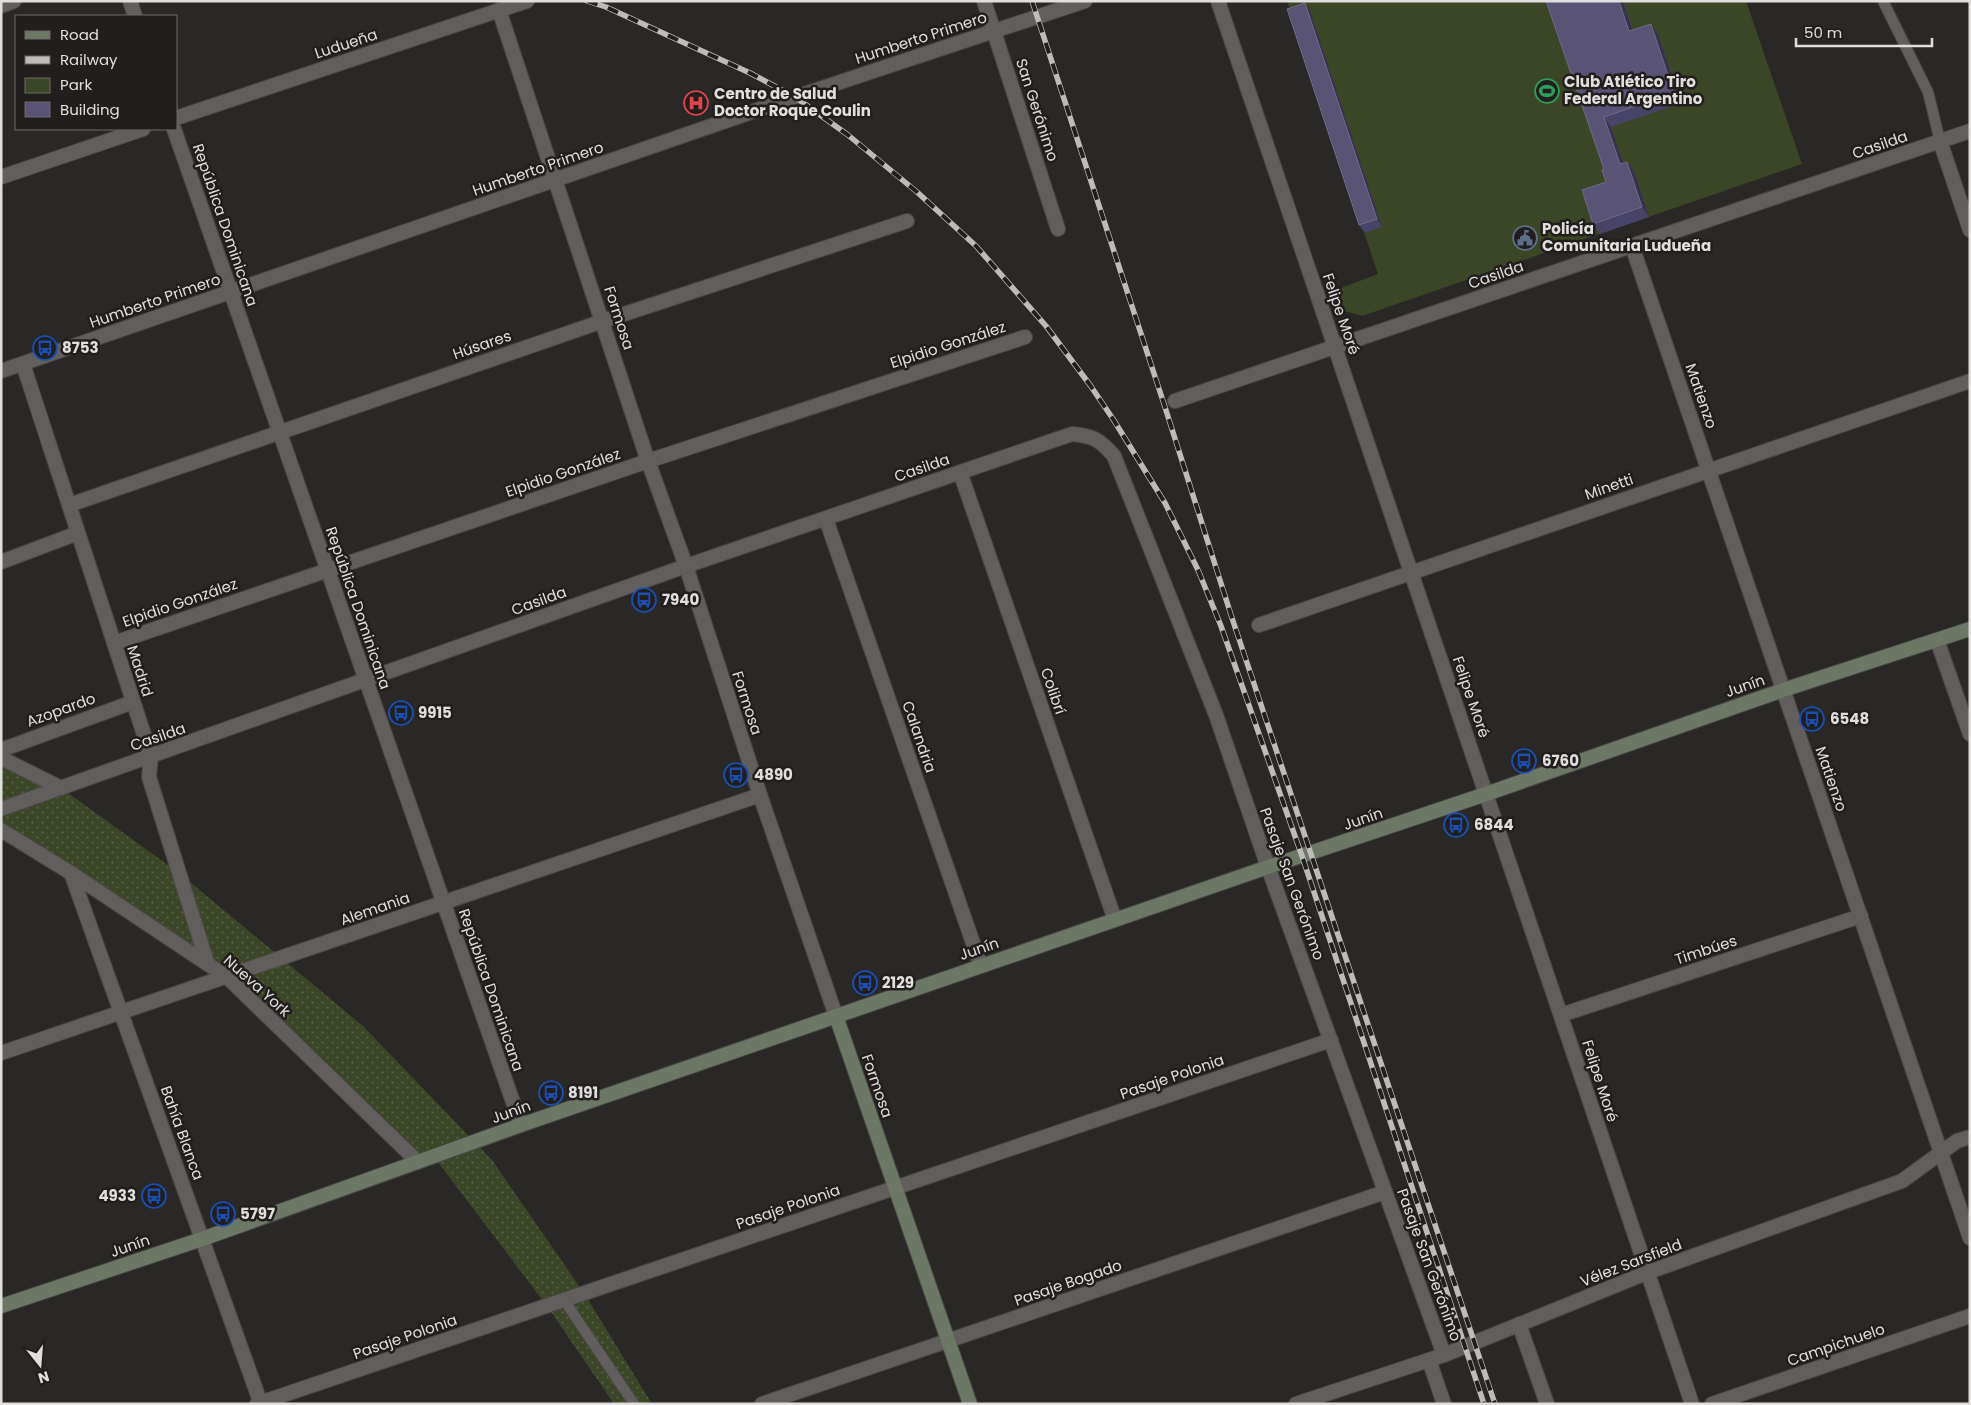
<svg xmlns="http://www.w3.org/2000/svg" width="1971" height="1405" font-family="Poppins,sans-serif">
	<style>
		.green { fill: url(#green-dots) }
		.pitch { fill: #3b4627 }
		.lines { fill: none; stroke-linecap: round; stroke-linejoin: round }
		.service-casing { stroke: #484746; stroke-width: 12 }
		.minor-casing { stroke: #484746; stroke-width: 16 }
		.secondary-casing { stroke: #484746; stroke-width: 16 }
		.service { stroke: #615e5d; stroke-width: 10 }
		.minor { stroke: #615e5d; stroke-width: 14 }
		.secondary { stroke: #6c7766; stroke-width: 14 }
		.rail-casing { stroke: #bebcbb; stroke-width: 5.5 }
		.rail { stroke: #211e1d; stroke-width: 4; stroke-dasharray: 11; stroke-linecap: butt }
		.wall { fill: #484468 }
		.shaded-wall { fill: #353249 }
		.building { fill: #595475; stroke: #6e6a85 }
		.labels { text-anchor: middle; stroke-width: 5; stroke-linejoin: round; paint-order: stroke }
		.street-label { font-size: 15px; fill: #e0dfde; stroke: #211e1d }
		.poi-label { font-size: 15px; font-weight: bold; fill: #e0dfde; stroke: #211e1d; text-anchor: start }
	</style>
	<defs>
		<pattern id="green-dots" width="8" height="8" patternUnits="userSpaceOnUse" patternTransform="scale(1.25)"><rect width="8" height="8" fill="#3b4627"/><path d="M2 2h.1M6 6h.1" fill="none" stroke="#576046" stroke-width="1.8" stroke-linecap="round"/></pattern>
	</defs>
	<rect width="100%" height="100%" fill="#2a2827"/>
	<path class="green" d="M 1,758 L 61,788 L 179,873 L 363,1026 L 492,1160 L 584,1293 L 652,1404 L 614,1404 L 547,1306 L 434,1157 L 418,1162 L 227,977 L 1,830 Z"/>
	<path class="pitch" d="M 1287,1 L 1746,1 L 1802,164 L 1362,316 L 1342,310 L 1336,290 L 1378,274 Z"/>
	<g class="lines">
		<g class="service-casing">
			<g id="service">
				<path d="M 1883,1 L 1928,92 L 1940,141"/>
				<path d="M 564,1300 L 634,1404"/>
			</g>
		</g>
		<g class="minor-casing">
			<g id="minor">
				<path d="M 130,1 L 135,16"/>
				<path d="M 984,1 L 1058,229"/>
				<path d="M 1218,1 L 1692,1404"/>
				<path d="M 1,6 L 14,1"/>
				<path d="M 499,10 L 648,461 L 686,566 L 760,795 L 836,1016"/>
				<path d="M 176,118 L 527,1"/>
				<path d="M 174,129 L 521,1125"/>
				<path d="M 1940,141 L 1970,230"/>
				<path d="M 1,177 L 143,129"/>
				<path d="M 1632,246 L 1970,1238"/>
				<path d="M 23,364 L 151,756 L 149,777 L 207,962"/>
				<path d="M 1,371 L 795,97 L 1085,1"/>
				<path d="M 1175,401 L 1970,131"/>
				<path d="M 960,472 L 1115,920"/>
				<path d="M 69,505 L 603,321 L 907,221"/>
				<path d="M 826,519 L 981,966"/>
				<path d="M 1,562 L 78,533"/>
				<path d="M 1259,625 L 1970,381"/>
				<path d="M 1937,640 L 1970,734"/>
				<path d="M 114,643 L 648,461 L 1025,337"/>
				<path d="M 1,750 L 133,702"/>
				<path d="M 1,758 L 61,788"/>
				<path d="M 1,809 L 686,566 L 1072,434 C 1094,436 1100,440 1114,456 L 1216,715 L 1268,867 L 1444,1355"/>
				<path d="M 1,830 L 71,873 L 227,977 L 418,1162"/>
				<path d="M 71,873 L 261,1404"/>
				<path d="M 1561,1015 L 1861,916"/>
				<path d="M 1,1053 L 760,795"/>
				<path d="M 1519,1324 L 1547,1404"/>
				<path d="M 1429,1360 L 1444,1404"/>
				<path d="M 257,1404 L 1331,1040"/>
				<path d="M 762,1404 L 1385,1192"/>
				<path d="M 1296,1404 L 1444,1355 L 1646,1273 L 1902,1181 L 1957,1141 L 1970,1137"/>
				<path d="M 1712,1404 L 1970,1316"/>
			</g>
		</g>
		<g class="secondary-casing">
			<g id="secondary">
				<path d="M 836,1016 L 970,1404"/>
				<path d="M 1,1306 L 202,1239 L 521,1125 L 1268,867 L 1486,794 L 1783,690 L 1970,629"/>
			</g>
		</g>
		<use href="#service" class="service"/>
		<use href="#minor" class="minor"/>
		<use href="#secondary" class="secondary"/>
		<g class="rail-casing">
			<g id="rail">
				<path d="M 587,1 L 606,7 L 750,73 L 795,97 L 848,135 L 917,192 L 976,246 L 1046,326 L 1090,385 L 1113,419 L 1165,503 L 1198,570 L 1221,626 L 1302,856 L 1484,1404"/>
				<path d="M 1032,1 L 1164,404 L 1232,618 L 1495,1404"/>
			</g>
		</g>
		<use href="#rail" class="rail"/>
	</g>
	<g class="wall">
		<path d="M 1546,1 L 1623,1 L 1633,30 L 1658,34 L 1681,103 L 1611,127 L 1623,163 L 1627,162 L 1634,171 L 1649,217 L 1600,234 L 1593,224 L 1606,182 L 1604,169 Z"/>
		<path d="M 1305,3 L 1310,11 L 1382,227 L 1365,233 L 1359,225 Z"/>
	</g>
	<g class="shaded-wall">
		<path d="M 1619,1 L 1623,1 L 1636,41 L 1629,31 Z"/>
		<path d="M 1305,3 L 1310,11 L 1382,227 L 1377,219 Z"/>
		<path d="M 1651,24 L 1658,34 L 1681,103 L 1674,93 Z"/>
		<path d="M 1604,117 L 1611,127 L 1627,174 L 1620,164 Z"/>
		<path d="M 1627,162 L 1634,171 L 1649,217 L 1642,207 Z"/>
	</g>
	<g class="building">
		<path d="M 1546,1 L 1619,1 L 1629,31 L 1651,24 L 1674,93 L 1604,117 L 1620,164 L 1627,162 L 1642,207 L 1593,224 L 1582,190 L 1606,182 L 1602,170 L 1604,169 Z"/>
		<path d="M 1305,3 L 1377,219 L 1359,225 L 1287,9 Z"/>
	</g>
	<defs>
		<g id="stadium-ring" transform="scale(1.25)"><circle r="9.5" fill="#211e1d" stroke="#2e9e5b" stroke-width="1.5"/><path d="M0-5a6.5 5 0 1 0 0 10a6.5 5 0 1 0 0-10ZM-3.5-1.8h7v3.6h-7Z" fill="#2e9e5b"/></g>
		<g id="hospital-ring" transform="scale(1.25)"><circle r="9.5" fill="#211e1d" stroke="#e0444e" stroke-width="1.5"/><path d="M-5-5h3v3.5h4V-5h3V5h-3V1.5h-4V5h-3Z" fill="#e0444e"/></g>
		<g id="civic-ring" transform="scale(1.25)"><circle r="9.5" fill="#211e1d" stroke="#5c6f8a" stroke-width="1.5"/><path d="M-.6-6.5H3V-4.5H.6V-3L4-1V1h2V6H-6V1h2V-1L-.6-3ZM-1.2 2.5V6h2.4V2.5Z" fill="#5c6f8a"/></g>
		<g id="bus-ring" transform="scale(1.25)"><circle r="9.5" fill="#211e1d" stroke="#1a4fb4" stroke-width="1.5"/><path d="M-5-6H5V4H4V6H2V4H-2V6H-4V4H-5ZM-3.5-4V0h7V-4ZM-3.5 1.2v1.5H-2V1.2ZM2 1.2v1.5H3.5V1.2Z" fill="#1a4fb4"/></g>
	</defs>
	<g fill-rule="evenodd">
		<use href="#stadium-ring" x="1547" y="91"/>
		<use href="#hospital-ring" x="696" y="103"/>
		<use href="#civic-ring" x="1525" y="238"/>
		<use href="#bus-ring" x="45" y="348"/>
		<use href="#bus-ring" x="644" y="600"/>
		<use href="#bus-ring" x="401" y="713"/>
		<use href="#bus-ring" x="1812" y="719"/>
		<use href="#bus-ring" x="1524" y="761"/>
		<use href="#bus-ring" x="736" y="775"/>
		<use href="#bus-ring" x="1456" y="825"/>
		<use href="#bus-ring" x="865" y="983"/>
		<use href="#bus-ring" x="551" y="1093"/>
		<use href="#bus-ring" x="154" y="1196"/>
		<use href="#bus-ring" x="223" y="1214"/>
	</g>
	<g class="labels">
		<g class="street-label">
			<text transform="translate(921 38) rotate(-18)" y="5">Humberto Primero</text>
			<text transform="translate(346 44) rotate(-18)" y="5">Ludueña</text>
			<text transform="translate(1037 110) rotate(72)" y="5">San Gerónimo</text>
			<text transform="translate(1880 145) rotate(-19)" y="5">Casilda</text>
			<text transform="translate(538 169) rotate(-19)" y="5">Humberto Primero</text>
			<text transform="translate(225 225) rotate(71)" y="5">República Dominicana</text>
			<text transform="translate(1496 275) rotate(-19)" y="5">Casilda</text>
			<text transform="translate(155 301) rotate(-19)" y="5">Humberto Primero</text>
			<text transform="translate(1341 314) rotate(71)" y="5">Felipe Moré</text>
			<text transform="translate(619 318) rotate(72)" y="5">Formosa</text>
			<text transform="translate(482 345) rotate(-19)" y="5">Húsares</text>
			<text transform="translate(948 345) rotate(-18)" y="5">Elpidio González</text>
			<text transform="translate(1701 396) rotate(71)" y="5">Matienzo</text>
			<text transform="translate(922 468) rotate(-19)" y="5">Casilda</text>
			<text transform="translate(563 473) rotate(-19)" y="5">Elpidio González</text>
			<text transform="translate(1609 487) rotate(-19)" y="5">Minetti</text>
			<text transform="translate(539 601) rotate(-20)" y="5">Casilda</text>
			<text transform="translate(180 603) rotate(-19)" y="5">Elpidio González</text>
			<text transform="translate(358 608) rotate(71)" y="5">República Dominicana</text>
			<text transform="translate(140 671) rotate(72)" y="5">Madrid</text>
			<text transform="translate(1745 686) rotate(-19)" y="5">Junín</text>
			<text transform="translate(1053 691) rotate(71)" y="5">Colibrí</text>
			<text transform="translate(1471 697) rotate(71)" y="5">Felipe Moré</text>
			<text transform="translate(747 703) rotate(72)" y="5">Formosa</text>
			<text transform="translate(61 710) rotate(-20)" y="5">Azopardo</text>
			<text transform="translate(158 737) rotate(-19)" y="5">Casilda</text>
			<text transform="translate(919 737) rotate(71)" y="5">Calandria</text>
			<text transform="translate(1831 779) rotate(71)" y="5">Matienzo</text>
			<text transform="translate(1363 819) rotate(-19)" y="5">Junín</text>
			<text transform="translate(1292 884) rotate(70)" y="5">Pasaje San Gerónimo</text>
			<text transform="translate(375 909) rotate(-19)" y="5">Alemania</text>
			<text transform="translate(979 949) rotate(-19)" y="5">Junín</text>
			<text transform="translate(1706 950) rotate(-18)" y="5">Timbúes</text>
			<text transform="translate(257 986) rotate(42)" y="5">Nueva York</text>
			<text transform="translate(491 990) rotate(71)" y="5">República Dominicana</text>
			<text transform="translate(1172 1077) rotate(-19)" y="5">Pasaje Polonia</text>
			<text transform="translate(1600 1081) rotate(72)" y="5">Felipe Moré</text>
			<text transform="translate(877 1086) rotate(71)" y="5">Formosa</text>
			<text transform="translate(511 1112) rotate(-20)" y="5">Junín</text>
			<text transform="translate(182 1133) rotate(70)" y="5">Bahía Blanca</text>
			<text transform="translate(788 1207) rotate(-19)" y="5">Pasaje Polonia</text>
			<text transform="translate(130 1246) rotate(-19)" y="5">Junín</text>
			<text transform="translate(1631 1263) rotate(-21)" y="5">Vélez Sarsfield</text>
			<text transform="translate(1429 1265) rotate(70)" y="5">Pasaje San Gerónimo</text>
			<text transform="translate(1068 1283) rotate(-19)" y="5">Pasaje Bogado</text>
			<text transform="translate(405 1337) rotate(-19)" y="5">Pasaje Polonia</text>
			<text transform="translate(1836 1345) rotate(-19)" y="5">Campichuelo</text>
		</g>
		<g class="poi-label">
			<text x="1564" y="87">Club Atlético Tiro<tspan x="1564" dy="17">Federal Argentino</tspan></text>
			<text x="714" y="99">Centro de Salud<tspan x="714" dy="17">Doctor Roque Coulin</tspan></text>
			<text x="1542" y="234">Policía<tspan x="1542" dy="17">Comunitaria Ludueña</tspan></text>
			<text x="62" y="353">8753</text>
			<text x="662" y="605">7940</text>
			<text x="418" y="718">9915</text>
			<text x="1830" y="724">6548</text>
			<text x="1542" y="766">6760</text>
			<text x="754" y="780">4890</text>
			<text x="1474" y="830">6844</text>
			<text x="882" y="988">2129</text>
			<text x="568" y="1098">8191</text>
			<text x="136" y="1201" text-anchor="end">4933</text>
			<text x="240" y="1219">5797</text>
		</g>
	</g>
	<rect width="1971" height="1405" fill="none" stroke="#e0dfde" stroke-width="5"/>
	<rect x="15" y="15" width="162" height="115" fill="#211e1d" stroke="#6d6b6a"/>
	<rect x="25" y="31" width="25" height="8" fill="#6c7766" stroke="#6d6b6a"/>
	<text x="60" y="40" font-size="15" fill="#e0dfde">Road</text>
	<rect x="25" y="56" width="25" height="8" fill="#bebcbb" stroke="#6d6b6a"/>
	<text x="60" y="65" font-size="15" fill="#e0dfde">Railway</text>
	<rect x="25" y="78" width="25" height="15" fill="#3b4627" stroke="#6d6b6a"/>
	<text x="60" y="90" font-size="15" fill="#e0dfde">Park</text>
	<rect x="25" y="102" width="25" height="15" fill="#595475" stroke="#6d6b6a"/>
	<text x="60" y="115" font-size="15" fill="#e0dfde">Building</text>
	<g transform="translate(40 1365) rotate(163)" stroke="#211e1d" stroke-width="4" paint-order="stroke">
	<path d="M0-4L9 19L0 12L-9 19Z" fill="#e0dfde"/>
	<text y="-8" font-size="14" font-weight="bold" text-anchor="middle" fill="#e0dfde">N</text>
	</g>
	<path d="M1796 38v8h136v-8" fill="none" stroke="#e0dfde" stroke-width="2.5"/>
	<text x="1804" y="38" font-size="15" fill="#e0dfde" stroke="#211e1d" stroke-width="4" paint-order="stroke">50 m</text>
</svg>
